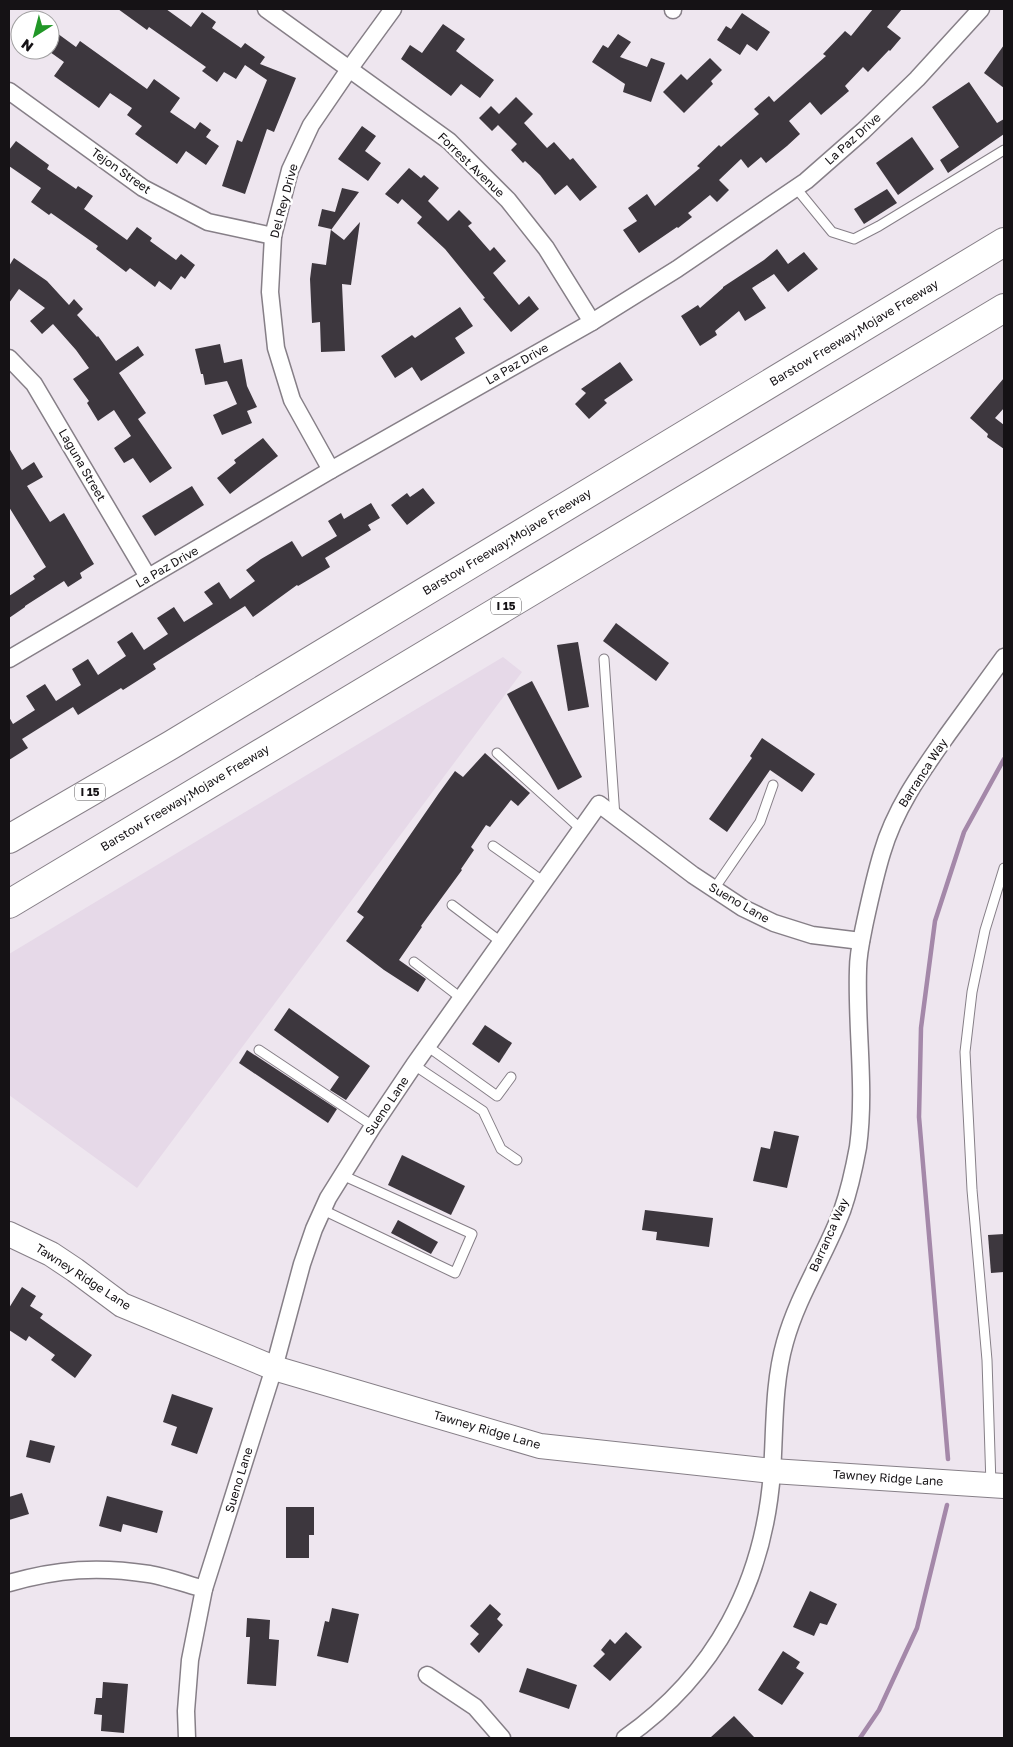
<svg xmlns="http://www.w3.org/2000/svg" width="1013" height="1747" font-family="'Golos Text',sans-serif">
	<style>
		.built { fill: #e6d9e8 }
		.lines { fill: none; stroke-linecap: round; stroke-linejoin: round }
		.stream { stroke: #a488a9; stroke-width: 4.5 }
		.building { fill: #3d373e }
		.lane-casing { stroke: #867f87; stroke-width: 11 }
		.street-casing { stroke: #867f87; stroke-width: 19 }
		.secondary-casing { stroke: #867f87; stroke-width: 26 }
		.highway-casing { stroke: #867f87; stroke-width: 30 }
		.lane { stroke: #fff; stroke-width: 9 }
		.street { stroke: #fff; stroke-width: 16 }
		.secondary { stroke: #fff; stroke-width: 24 }
		.highway { stroke: #fff; stroke-width: 28 }
		.labels { text-anchor: middle; stroke-width: 5; stroke-linejoin: round; paint-order: stroke }
		.shield { fill: #fff; stroke: #5b595b; stroke-width: 1 }
		.shield-label { font-size: 11px; font-weight: bold; fill: #151215 }
		.street-label { font-size: 12px; fill: #151215; stroke: #fff }
	</style>
	<rect width="100%" height="100%" fill="#eee6ef"/>
	<path class="built" d="M 503,657 L 522,672 L 137,1188 L 9,1095 L 9,954 Z"/>
	<g class="lines">
		<g class="stream">
			<path d="M 948,1459 L 919,1117 L 921,1028 L 935,921 L 964,832 L 1004,759"/>
			<path d="M 860,1738 L 879,1710 L 917,1628 L 947,1505"/>
		</g>
	</g>
	<g class="building">
		<path d="M 118,9 L 166,9 L 191,27 L 202,12 L 216,22 L 212,28 L 241,48 L 245,43 L 265,57 L 260,64 L 296,78 L 274,132 L 267,129 L 245,194 L 222,186 L 237,140 L 242,142 L 267,80 L 245,65 L 236,79 L 224,72 L 217,82 L 202,71 L 206,67 L 149,27 L 147,30 Z"/>
		<path d="M 873,9 L 902,9 L 887,27 L 901,38 L 890,51 L 889,50 L 868,72 L 863,67 L 845,86 L 849,91 L 821,115 L 810,102 L 789,121 L 800,134 L 787,146 L 766,163 L 761,157 L 748,168 L 741,159 L 719,180 L 729,190 L 717,202 L 710,195 L 688,213 L 692,217 L 678,228 L 677,227 L 639,253 L 623,230 L 637,221 L 628,208 L 647,194 L 655,206 L 700,168 L 697,166 L 719,145 L 721,147 L 759,114 L 754,109 L 769,96 L 774,102 L 826,56 L 823,54 L 845,31 L 851,36 Z"/>
		<path d="M 742,13 L 770,32 L 757,51 L 747,44 L 740,55 L 717,40 L 726,26 L 731,29 Z"/>
		<path d="M 443,24 L 465,39 L 456,51 L 494,80 L 480,98 L 461,84 L 451,96 L 401,59 L 410,45 L 422,53 Z"/>
		<path d="M 50,28 L 76,47 L 80,41 L 147,89 L 154,79 L 180,98 L 170,112 L 195,129 L 200,122 L 211,130 L 206,137 L 219,146 L 206,165 L 186,151 L 177,164 L 135,134 L 142,126 L 127,115 L 132,108 L 110,93 L 99,108 L 54,76 L 64,62 L 50,52 Z"/>
		<path d="M 618,34 L 631,42 L 620,57 L 647,67 L 651,58 L 665,63 L 651,102 L 623,92 L 625,84 L 592,62 L 603,45 L 608,48 Z"/>
		<path d="M 1004,45 L 1004,88 L 984,73 Z"/>
		<path d="M 710,58 L 722,70 L 711,81 L 713,84 L 684,113 L 663,92 L 681,74 L 687,80 Z"/>
		<path d="M 969,82 L 997,123 L 1004,119 L 1004,134 L 948,173 L 940,160 L 959,147 L 932,107 Z"/>
		<path d="M 516,97 L 533,114 L 524,123 L 547,148 L 554,142 L 570,160 L 573,158 L 597,187 L 580,201 L 567,185 L 555,195 L 540,175 L 525,161 L 523,163 L 511,150 L 517,144 L 498,125 L 492,131 L 479,118 L 491,106 L 499,114 Z"/>
		<path d="M 362,126 L 376,136 L 365,151 L 381,163 L 368,181 L 338,159 Z"/>
		<path d="M 912,137 L 934,169 L 898,195 L 876,163 Z"/>
		<path d="M 16,141 L 49,165 L 47,169 L 76,189 L 78,186 L 93,196 L 84,209 L 127,240 L 137,227 L 152,238 L 150,241 L 176,260 L 181,254 L 195,265 L 185,279 L 181,276 L 171,290 L 159,281 L 155,287 L 130,268 L 126,272 L 96,249 L 98,246 L 51,213 L 49,215 L 31,202 L 41,188 L 9,166 L 9,150 Z"/>
		<path d="M 409,168 L 421,178 L 424,175 L 439,188 L 428,201 L 448,221 L 459,210 L 472,223 L 468,226 L 490,251 L 494,247 L 506,261 L 493,273 L 519,305 L 529,296 L 539,309 L 511,332 L 483,299 L 485,298 L 445,249 L 417,223 L 422,217 L 402,199 L 398,204 L 385,194 Z"/>
		<path d="M 342,188 L 359,192 L 331,230 L 344,240 L 360,222 L 351,285 L 342,284 L 345,351 L 321,352 L 320,322 L 312,323 L 310,279 L 312,263 L 326,265 L 331,229 L 318,226 L 322,209 L 335,212 Z"/>
		<path d="M 887,189 L 897,203 L 864,224 L 854,209 Z"/>
		<path d="M 777,249 L 788,264 L 804,252 L 818,269 L 788,292 L 774,274 L 752,288 L 766,308 L 745,321 L 739,311 L 715,331 L 717,335 L 700,346 L 681,316 L 698,305 L 700,308 L 723,288 L 723,287 L 764,260 Z"/>
		<path d="M 14,258 L 47,281 L 69,305 L 74,299 L 83,309 L 77,315 L 97,337 L 98,336 L 116,361 L 138,346 L 144,355 L 119,373 L 146,413 L 138,419 L 172,468 L 150,483 L 133,458 L 124,463 L 114,448 L 131,436 L 114,410 L 98,421 L 87,403 L 89,401 L 73,379 L 89,368 L 76,350 L 53,324 L 42,334 L 30,321 L 45,308 L 19,289 L 9,303 L 9,266 Z"/>
		<path d="M 460,307 L 473,326 L 455,338 L 465,353 L 421,381 L 412,367 L 395,378 L 381,356 L 412,335 L 415,338 Z"/>
		<path d="M 220,344 L 224,363 L 242,359 L 247,386 L 257,407 L 247,411 L 252,423 L 222,435 L 213,415 L 237,404 L 227,381 L 205,385 L 203,374 L 201,374 L 195,349 Z"/>
		<path d="M 620,362 L 633,380 L 604,400 L 607,403 L 589,419 L 575,404 L 586,393 L 581,389 Z"/>
		<path d="M 1004,378 L 1004,408 L 995,418 L 1004,425 L 1004,449 L 987,437 L 988,434 L 970,418 Z"/>
		<path d="M 263,438 L 278,456 L 230,494 L 217,478 L 236,463 L 234,460 Z"/>
		<path d="M 9,448 L 22,470 L 34,462 L 43,477 L 27,486 L 50,522 L 64,513 L 94,564 L 80,573 L 82,578 L 68,587 L 64,581 L 25,606 L 25,607 L 9,618 L 9,596 L 35,579 L 33,576 L 46,567 L 9,507 Z"/>
		<path d="M 192,486 L 204,505 L 155,536 L 142,516 Z"/>
		<path d="M 423,488 L 435,503 L 407,525 L 391,505 L 407,493 L 410,497 Z"/>
		<path d="M 371,503 L 380,518 L 368,525 L 371,530 L 325,558 L 330,567 L 298,586 L 297,585 L 253,617 L 245,606 L 153,664 L 156,669 L 123,690 L 121,688 L 78,715 L 73,707 L 22,739 L 28,748 L 9,760 L 9,717 L 13,724 L 35,710 L 26,696 L 45,684 L 56,701 L 81,685 L 72,669 L 88,659 L 98,675 L 126,656 L 117,642 L 132,632 L 144,650 L 168,634 L 157,618 L 174,607 L 184,622 L 213,604 L 204,592 L 219,582 L 230,599 L 255,581 L 246,570 L 261,559 L 292,541 L 302,557 L 337,536 L 328,521 L 341,513 L 344,519 Z"/>
		<path d="M 616,623 L 669,663 L 656,681 L 603,641 Z"/>
		<path d="M 578,642 L 589,707 L 568,711 L 557,645 Z"/>
		<path d="M 532,681 L 582,777 L 558,790 L 507,694 Z"/>
		<path d="M 762,738 L 815,774 L 802,792 L 770,770 L 727,832 L 709,819 L 752,758 L 750,756 Z"/>
		<path d="M 485,753 L 530,793 L 518,806 L 511,800 L 490,827 L 486,825 L 471,847 L 474,850 L 461,869 L 462,870 L 421,926 L 422,927 L 399,960 L 426,979 L 418,992 L 384,970 L 346,941 L 364,917 L 357,912 L 439,793 L 455,771 L 463,777 Z"/>
		<path d="M 289,1008 L 370,1066 L 346,1100 L 330,1090 L 339,1077 L 274,1030 Z"/>
		<path d="M 485,1025 L 512,1043 L 499,1063 L 472,1044 Z"/>
		<path d="M 247,1050 L 337,1109 L 328,1123 L 239,1063 Z"/>
		<path d="M 774,1131 L 799,1136 L 787,1188 L 753,1181 L 761,1147 L 770,1149 Z"/>
		<path d="M 402,1155 L 465,1186 L 451,1215 L 388,1185 Z"/>
		<path d="M 645,1210 L 713,1218 L 709,1247 L 656,1240 L 657,1232 L 642,1230 Z"/>
		<path d="M 398,1220 L 438,1242 L 431,1254 L 391,1233 Z"/>
		<path d="M 1004,1234 L 1004,1272 L 991,1273 L 988,1235 Z"/>
		<path d="M 22,1287 L 36,1296 L 30,1306 L 43,1314 L 40,1318 L 92,1355 L 75,1378 L 51,1360 L 55,1355 L 29,1336 L 26,1341 L 9,1330 L 9,1308 Z"/>
		<path d="M 172,1394 L 213,1408 L 197,1454 L 171,1445 L 177,1427 L 163,1422 Z"/>
		<path d="M 30,1440 L 55,1446 L 50,1463 L 26,1457 Z"/>
		<path d="M 22,1493 L 29,1514 L 9,1520 L 9,1497 Z"/>
		<path d="M 107,1496 L 163,1511 L 157,1533 L 123,1524 L 121,1532 L 99,1526 Z"/>
		<path d="M 286,1507 L 314,1507 L 314,1535 L 309,1535 L 309,1558 L 286,1558 Z"/>
		<path d="M 810,1591 L 837,1604 L 827,1625 L 820,1623 L 814,1636 L 793,1627 Z"/>
		<path d="M 490,1604 L 501,1614 L 497,1619 L 503,1625 L 479,1653 L 470,1644 L 479,1634 L 470,1626 Z"/>
		<path d="M 332,1608 L 359,1614 L 348,1663 L 317,1656 L 325,1621 L 329,1622 Z"/>
		<path d="M 247,1618 L 270,1620 L 269,1639 L 279,1640 L 276,1686 L 247,1684 L 250,1637 L 246,1637 Z"/>
		<path d="M 626,1632 L 642,1647 L 610,1681 L 593,1666 L 605,1654 L 601,1650 L 610,1639 L 615,1644 Z"/>
		<path d="M 783,1651 L 800,1662 L 796,1668 L 804,1673 L 782,1705 L 758,1690 Z"/>
		<path d="M 527,1668 L 577,1685 L 569,1709 L 519,1692 Z"/>
		<path d="M 103,1682 L 128,1684 L 124,1733 L 101,1731 L 102,1715 L 94,1714 L 96,1698 L 102,1698 Z"/>
		<path d="M 734,1716 L 755,1738 L 710,1738 Z"/>
	</g>
	<g class="lines">
		<g class="lane-casing">
			<g id="lane">
				<path d="M 796,188 L 832,232 L 854,239 L 879,226 L 1004,150"/>
				<path d="M 604,659 L 615,817"/>
				<path d="M 497,753 L 581,829"/>
				<path d="M 493,846 L 544,882"/>
				<path d="M 714,889 L 760,822 L 773,785"/>
				<path d="M 452,905 L 501,942"/>
				<path d="M 414,962 L 461,998"/>
				<path d="M 427,1046 L 497,1096 L 511,1077"/>
				<path d="M 259,1050 L 373,1126"/>
				<path d="M 414,1065 L 483,1111 L 501,1149 L 517,1160"/>
				<path d="M 323,1210 L 455,1273 L 472,1234 L 342,1175"/>
				<path d="M 991,1485 L 987,1360 L 972,1190 L 965,1052 L 972,992 L 985,930 L 1004,868"/>
			</g>
		</g>
		<g class="street-casing">
			<g id="street">
				<path d="M 266,9 L 449,141 L 508,200 L 546,248 L 592,322"/>
				<path d="M 673,9 L 673,10"/>
				<path d="M 9,91 L 143,188 L 208,222 L 273,236"/>
				<path d="M 9,358 L 34,384 L 148,577"/>
				<path d="M 331,470 L 292,400 L 276,348 L 270,292 L 273,236 L 290,170 L 311,125 L 350,68 L 393,9"/>
				<path d="M 9,659 L 331,470 L 592,322 L 677,269 L 806,181 L 863,131 L 917,79 L 981,9"/>
				<path d="M 9,1583 C 58,1569 98,1566 149,1574 C 167,1577 186,1584 204,1589"/>
				<path d="M 427,1675 L 475,1707 L 502,1738"/>
				<path d="M 187,1738 L 186,1711 L 190,1660 L 204,1589 L 274,1368 L 302,1264 L 314,1229 L 328,1198 L 373,1126 L 414,1065 L 599,804 L 693,875 L 743,908 L 774,923 L 812,935 L 861,941"/>
				<path d="M 625,1738 C 716,1674 764,1582 772,1472 C 775,1429 773,1384 785,1342 C 798,1295 825,1256 842,1211 C 849,1191 854,1169 858,1147 C 866,1088 856,1029 858,969 C 858,953 862,937 865,922 C 870,899 875,876 882,853 C 895,808 922,771 948,734 C 967,708 986,682 1004,657"/>
			</g>
		</g>
		<g class="secondary-casing">
			<path id="secondary" d="M 9,1234 L 51,1254 L 75,1270 L 122,1305 L 274,1368 L 540,1446 L 772,1471 L 1004,1486"/>
		</g>
		<g class="highway-casing">
			<g id="highway">
				<path d="M 9,839 L 171,745 L 1004,242"/>
				<path d="M 9,904 L 1004,308"/>
			</g>
		</g>
		<use href="#lane" class="lane"/>
		<use href="#street" class="street"/>
		<use href="#secondary" class="secondary"/>
		<use href="#highway" class="highway"/>
	</g>
	<g class="labels">
		<g class="shield">
			<rect x="491" y="597.5" width="30" height="17" rx="4"/>
			<rect x="75" y="783.5" width="30" height="17" rx="4"/>
		</g>
		<g class="shield-label">
			<text x="506" y="610">I 15</text>
			<text x="90" y="796">I 15</text>
		</g>
		<g class="street-label">
			<text transform="translate(853 139) rotate(-42)" y="4">La Paz Drive</text>
			<text transform="translate(471 165) rotate(44)" y="4">Forrest Avenue</text>
			<text transform="translate(121 171) rotate(35)" y="4">Tejon Street</text>
			<text transform="translate(284 201) rotate(-75)" y="4">Del Rey Drive</text>
			<text transform="translate(854 333) rotate(-31)" y="4">Barstow Freeway;Mojave Freeway</text>
			<text transform="translate(517 364) rotate(-30)" y="4">La Paz Drive</text>
			<text transform="translate(82 465) rotate(60)" y="4">Laguna Street</text>
			<text transform="translate(507 542) rotate(-31)" y="4">Barstow Freeway;Mojave Freeway</text>
			<text transform="translate(167 567) rotate(-30)" y="4">La Paz Drive</text>
			<text transform="translate(923 773) rotate(-57)" y="4">Barranca Way</text>
			<text transform="translate(185 798) rotate(-31)" y="4">Barstow Freeway;Mojave Freeway</text>
			<text transform="translate(739 903) rotate(30)" y="4">Sueno Lane</text>
			<text transform="translate(387 1106) rotate(-56)" y="4">Sueno Lane</text>
			<text transform="translate(829 1235) rotate(-66)" y="4">Barranca Way</text>
			<text transform="translate(83 1277) rotate(33)" y="4">Tawney Ridge Lane</text>
			<text transform="translate(487 1430) rotate(16)" y="4">Tawney Ridge Lane</text>
			<text transform="translate(888 1478) rotate(4)" y="4">Tawney Ridge Lane</text>
			<text transform="translate(239 1480) rotate(-73)" y="4">Sueno Lane</text>
		</g>
	</g>
	<rect width="1013" height="1747" fill="none" stroke="#151215" stroke-width="20"/>
	<g transform="translate(35 35) rotate(216)"><circle r="24" fill="#ffffff" stroke="#a1a0a1"/>
	<path d="M0-4L9 19L0 12L-9 19Z" fill="#219727"/>
	<text y="-8" font-size="14" font-weight="bold" text-anchor="middle" fill="#151215">N</text>
	</g>
</svg>
